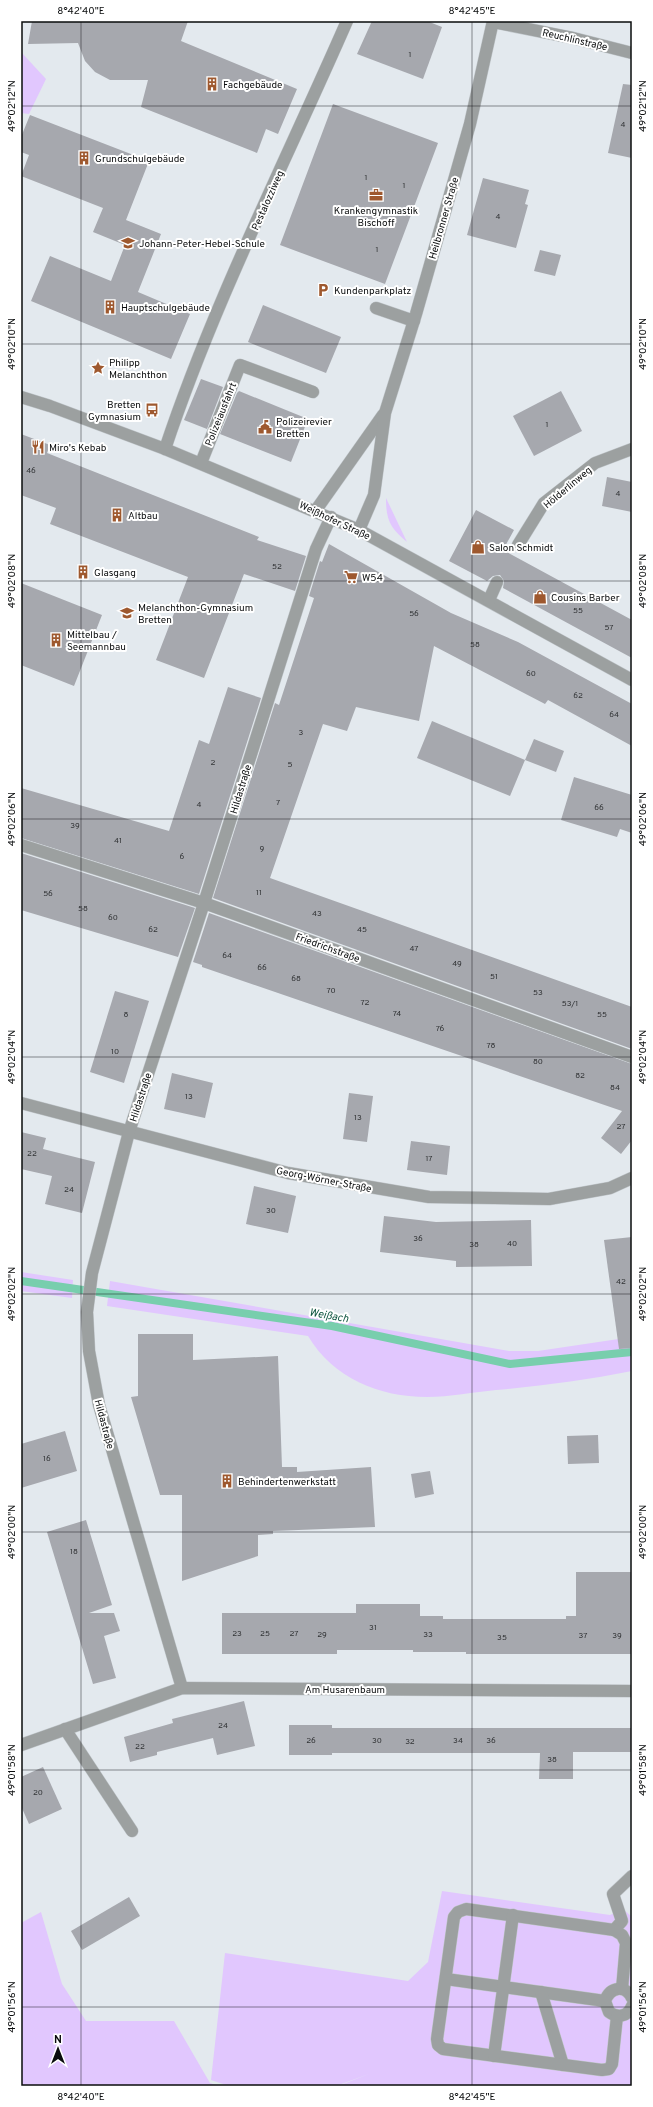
<svg xmlns="http://www.w3.org/2000/svg" width="653" height="2107" font-family="Overpass,sans-serif">
	<style>
		.green { fill: #e1c7fe }
		.lines { fill: none; stroke-linecap: round; stroke-linejoin: round }
		.stream { stroke: #78cead; stroke-width: 8 }
		.building { fill: #a6a8ae }
		.minor-casing { stroke: #c0c6ca; stroke-width: 13 }
		.minor { stroke: #9ca0a0; stroke-width: 12 }
		.ticks { fill: none; stroke: #0a0c0d; stroke-width: 1; stroke-opacity: 0.45 }
		.labels { text-anchor: middle; stroke-width: 4; stroke-linejoin: round; paint-order: stroke }
		.number-label { font-size: 8px; fill: #313335 }
		.street-label { font-size: 10px; fill: #0a0c0d; stroke: #fff }
		.poi-label { font-size: 10px; fill: #0a0c0d; stroke: #fff; text-anchor: start }
		.water-label { font-size: 11px; font-style: italic; fill: #0f5640; stroke: #fff }
		.neatline { fill: none; stroke: #0a0c0d; stroke-width: 1.5 }
		.ticks-label { font-size: 10px; text-anchor: middle; fill: #0a0c0d }
	</style>
	<rect width="100%" height="100%" fill="#e3e9ee"/>
	<g class="green">
		<path d="M 21,52 L 46,79 L 29,114 L 21,113 Z"/>
		<path d="M 386,498 L 407,542 C 390,528 386,520 386,498 Z"/>
		<path d="M 21,1272 L 73,1280 L 72,1298 L 21,1291 Z"/>
		<path d="M 110,1281 L 509,1351 L 538,1351 L 632,1337 L 632,1371 C 587,1380 542,1386 496,1390 C 474,1392 450,1397 427,1397 C 379,1397 333,1378 308,1336 L 107,1306 Z"/>
		<path d="M 442,1891 L 610,1915 L 623,1909 L 632,1917 L 632,2086 L 338,2086 L 369,2074 L 336,2086 L 229,2086 L 211,2080 L 225,1953 L 408,1981 L 428,1962 Z"/>
		<path d="M 41,1912 L 62,1984 L 86,2021 L 174,2021 L 210,2083 L 219,2086 L 21,2086 L 21,1923 Z"/>
	</g>
	<g class="lines">
		<path class="stream" d="M 21,1281 L 332,1326 L 510,1364 L 632,1352"/>
	</g>
	<g class="building">
		<path d="M 32,21 L 188,21 L 181,41 L 297,89 L 278,134 L 266,129 L 257,153 L 141,107 L 148,80 L 110,80 L 95,72 L 85,61 L 78,43 L 28,44 Z"/>
		<path d="M 372,21 L 427,21 L 442,27 L 423,79 L 357,54 Z"/>
		<path d="M 623,84 L 632,85 L 632,158 L 608,153 Z"/>
		<path d="M 333,104 L 438,143 L 385,284 L 280,245 Z"/>
		<path d="M 30,115 L 149,161 L 126,220 L 161,234 L 138,292 L 190,314 L 171,359 L 31,301 L 50,256 L 111,281 L 125,245 L 93,232 L 103,208 L 21,176 L 29,155 L 21,152 L 21,137 Z"/>
		<path d="M 483,178 L 529,190 L 525,204 L 528,205 L 516,248 L 467,235 Z"/>
		<path d="M 540,250 L 561,255 L 555,276 L 534,271 Z"/>
		<path d="M 263,305 L 341,337 L 326,373 L 248,342 Z"/>
		<path d="M 201,379 L 223,387 L 207,429 L 184,420 Z"/>
		<path d="M 239,391 L 308,419 L 291,462 L 220,434 L 237,393 Z"/>
		<path d="M 561,391 L 582,431 L 534,456 L 513,416 Z"/>
		<path d="M 21,434 L 50,445 L 47,453 L 259,537 L 257,540 L 306,556 L 295,591 L 244,574 L 204,678 L 156,660 L 188,577 L 50,524 L 56,508 L 21,495 Z"/>
		<path d="M 607,477 L 632,482 L 632,512 L 602,506 Z"/>
		<path d="M 476,510 L 514,530 L 503,550 L 632,620 L 632,658 L 503,588 L 504,581 L 500,575 L 493,576 L 487,581 L 449,561 Z"/>
		<path d="M 329,544 L 451,613 L 518,642 L 632,704 L 632,746 L 548,700 L 545,704 L 434,646 L 419,721 L 356,707 L 347,731 L 323,724 L 270,878 L 632,1007 L 632,1049 L 213,898 L 275,703 L 279,705 L 314,598 L 309,596 L 320,561 L 322,562 Z"/>
		<path d="M 21,583 L 102,615 L 74,686 L 21,665 Z"/>
		<path d="M 228,687 L 261,698 L 199,894 L 21,838 L 21,788 L 169,831 L 199,740 L 209,744 Z"/>
		<path d="M 432,721 L 525,760 L 510,796 L 417,758 Z"/>
		<path d="M 534,739 L 564,751 L 556,772 L 525,760 Z"/>
		<path d="M 574,777 L 632,795 L 632,833 L 620,829 L 617,837 L 561,820 Z"/>
		<path d="M 21,853 L 195,908 L 178,957 L 21,910 Z"/>
		<path d="M 209,913 L 632,1064 L 632,1140 L 621,1154 L 601,1138 L 622,1111 L 202,967 L 202,965 L 193,962 Z"/>
		<path d="M 115,991 L 149,1001 L 124,1083 L 90,1072 Z"/>
		<path d="M 172,1073 L 213,1083 L 205,1118 L 164,1109 Z"/>
		<path d="M 349,1093 L 373,1096 L 367,1142 L 343,1139 Z"/>
		<path d="M 21,1132 L 46,1138 L 43,1149 L 95,1162 L 82,1213 L 45,1204 L 52,1176 L 21,1169 Z"/>
		<path d="M 411,1141 L 450,1146 L 447,1175 L 407,1170 Z"/>
		<path d="M 254,1186 L 296,1196 L 288,1233 L 246,1224 Z"/>
		<path d="M 384,1216 L 436,1222 L 531,1220 L 532,1266 L 456,1267 L 456,1261 L 380,1252 Z"/>
		<path d="M 632,1237 L 632,1348 L 619,1349 L 604,1240 Z"/>
		<path d="M 138,1334 L 193,1334 L 193,1360 L 278,1356 L 282,1467 L 297,1467 L 297,1472 L 371,1467 L 375,1527 L 273,1531 L 273,1534 L 258,1535 L 258,1556 L 182,1581 L 182,1495 L 160,1495 L 131,1397 L 138,1396 Z"/>
		<path d="M 65,1431 L 77,1471 L 21,1488 L 21,1444 Z"/>
		<path d="M 598,1435 L 599,1463 L 568,1464 L 567,1436 Z"/>
		<path d="M 430,1471 L 434,1494 L 415,1498 L 411,1474 Z"/>
		<path d="M 86,1520 L 112,1605 L 89,1613 L 114,1613 L 120,1631 L 104,1636 L 116,1678 L 93,1684 L 47,1532 Z"/>
		<path d="M 576,1572 L 632,1572 L 632,1654 L 466,1654 L 466,1652 L 413,1652 L 413,1650 L 337,1650 L 337,1654 L 222,1654 L 222,1613 L 356,1613 L 356,1604 L 420,1604 L 420,1616 L 443,1616 L 443,1619 L 566,1619 L 566,1616 L 576,1616 Z"/>
		<path d="M 244,1701 L 255,1746 L 217,1755 L 213,1738 L 157,1752 L 157,1755 L 130,1762 L 124,1737 L 173,1723 L 172,1719 Z"/>
		<path d="M 289,1725 L 332,1725 L 332,1728 L 632,1728 L 632,1752 L 573,1752 L 573,1779 L 539,1779 L 540,1753 L 332,1753 L 332,1755 L 289,1755 Z"/>
		<path d="M 43,1767 L 62,1809 L 29,1824 L 21,1806 L 21,1777 Z"/>
		<path d="M 129,1897 L 140,1916 L 82,1950 L 71,1931 Z"/>
	</g>
	<g class="lines">
		<g class="minor-casing">
			<g id="minor">
				<path d="M 493,22 L 573,38 L 632,53"/>
				<path d="M 376,308 L 414,321"/>
				<path d="M 21,397 L 50,406 L 165,449 L 359,530 L 632,680"/>
				<path d="M 165,449 C 214,302 285,163 347,21"/>
				<path d="M 201,463 L 240,365 L 313,392"/>
				<path d="M 316,510 L 383,415"/>
				<path d="M 359,530 L 374,495 L 385,413 L 416,314 L 470,124 L 493,21"/>
				<path d="M 518,545 L 544,503 L 595,463 L 632,449"/>
				<path d="M 489,600 L 497,582"/>
				<path d="M 21,845 L 204,903 L 632,1057"/>
				<path d="M 21,1103 L 288,1173 L 429,1197 L 549,1199 L 610,1188 L 632,1178"/>
				<path d="M 182,1688 L 99,1405 L 89,1351 L 87,1312 L 92,1273 L 129,1132 L 204,903 L 316,549 L 331,517"/>
				<path d="M 65,1729 L 132,1831"/>
				<path d="M 21,1745 L 182,1688 L 632,1691"/>
				<path d="M 614,1930 L 622,1921 L 613,1894 L 632,1876"/>
				<path d="M 446,1979 L 605,2001"/>
				<path d="M 541,1992 L 563,2065"/>
				<path d="M 632,1998 C 625,1984 610,1987 605,2001 L 609,2012 C 617,2018 628,2017 632,2006"/>
				<path d="M 617,2016 L 612,2064 L 609,2069 L 602,2070 L 443,2049 L 438,2045 L 437,2039 L 454,1917 L 458,1912 L 466,1909 L 614,1930 L 622,1935 L 626,1943 L 622,1989"/>
				<path d="M 494,2056 L 513,1915"/>
			</g>
		</g>
		<use href="#minor" class="minor"/>
	</g>
	<path class="ticks" d="M 81,21 L 81,2086M 472,21 L 472,2086M 21,106 L 632,106M 21,344 L 632,344M 21,581 L 632,581M 21,819 L 632,819M 21,1057 L 632,1057M 21,1294 L 632,1294M 21,1532 L 632,1532M 21,1770 L 632,1770M 21,2007 L 632,2007"/>
	<defs>
		<g id="building-bare" transform="scale(1.08)"><path d="M-4-6H4V6H1V3H-1V6H-4ZM-2.5-4.3h1.7v1.8h-1.7ZM.8-4.3h1.7v1.8H.8ZM-2.5-1h1.7V.8h-1.7ZM.8-1h1.7V.8H.8Z" fill="#9e582e" stroke="#fff" stroke-width="2.5" paint-order="stroke"/></g>
		<g id="office-bare" transform="scale(1.08)"><path d="M-6-3h4V-5.5h4V-3h4V5H-6ZM-1-4.5V-3h2v-1.5ZM-6 0V1H6V0Z" fill="#9e582e" stroke="#fff" stroke-width="2.5" paint-order="stroke"/></g>
		<g id="school-bare" transform="scale(1.08)"><path d="M0-5L7-2L0 1L-7-2ZM-4 1L0 2.5L4 1V4Q0 6-4 4Z" fill="#9e582e" stroke="#fff" stroke-width="2.5" paint-order="stroke"/></g>
		<g id="parking-bare" transform="scale(1.08)"><path d="M-3.5-5.5H1a3.5 3.5 0 0 1 0 7H-1V5.5H-3.5ZM-1-3.4V-.6H.8a1.4 1.4 0 0 0 0-2.8Z" fill="#9e582e" stroke="#fff" stroke-width="2.5" paint-order="stroke"/></g>
		<g id="sight-bare" transform="scale(1.08)"><path d="M0-6L1.8-2.2L6-1.7L2.9 1.2L3.7 5.4L0 3.3L-3.7 5.4L-2.9 1.2L-6-1.7L-1.8-2.2Z" fill="#9e582e" stroke="#fff" stroke-width="2.5" paint-order="stroke"/></g>
		<g id="bus-bare" transform="scale(1.08)"><path d="M-5-6H5V4H4V6H2V4H-2V6H-4V4H-5ZM-3.5-4V0h7V-4ZM-3.5 1.2v1.5H-2V1.2ZM2 1.2v1.5H3.5V1.2Z" fill="#9e582e" stroke="#fff" stroke-width="2.5" paint-order="stroke"/></g>
		<g id="civic-bare" transform="scale(1.08)"><path d="M-.6-6.5H3V-4.5H.6V-3L4-1V1h2V6H-6V1h2V-1L-.6-3ZM-1.2 2.5V6h2.4V2.5Z" fill="#9e582e" stroke="#fff" stroke-width="2.5" paint-order="stroke"/></g>
		<g id="restaurant-bare" transform="scale(1.08)"><path d="M-5-6h1v4h1v-4h1v4h1v-4h1v5L-1.5 .5V6h-2V.5L-5-1ZM5-6V6H3V1.5H1.5Q1.5-4 5-6Z" fill="#9e582e" stroke="#fff" stroke-width="2.5" paint-order="stroke"/></g>
		<g id="shop-bare" transform="scale(1.08)"><path d="M-5-2.5h2.3a2.7 3.5 0 0 1 5.4 0H5L5.5 6h-11ZM-1.5-2.5h3a1.5 2.3 0 0 0-3 0Z" fill="#9e582e" stroke="#fff" stroke-width="2.5" paint-order="stroke"/></g>
		<g id="supermarket-bare" transform="scale(1.08)"><path d="M-6-5.5h2.5l.6 2H6L4.5 2H-2.5L-4.4-4H-6ZM-1.5 3.2a1.3 1.3 0 1 0 .1 0ZM3 3.2a1.3 1.3 0 1 0 .1 0Z" fill="#9e582e" stroke="#fff" stroke-width="2.5" paint-order="stroke"/></g>
	</defs>
	<g fill-rule="evenodd">
		<use href="#building-bare" x="212" y="84"/>
		<use href="#building-bare" x="84" y="158"/>
		<use href="#office-bare" x="376" y="195"/>
		<use href="#school-bare" x="128" y="243"/>
		<use href="#parking-bare" x="323" y="290"/>
		<use href="#building-bare" x="110" y="307"/>
		<use href="#sight-bare" x="98" y="368"/>
		<use href="#bus-bare" x="152" y="410"/>
		<use href="#civic-bare" x="265" y="427"/>
		<use href="#restaurant-bare" x="38" y="447"/>
		<use href="#building-bare" x="117" y="515"/>
		<use href="#shop-bare" x="478" y="547"/>
		<use href="#building-bare" x="83" y="572"/>
		<use href="#supermarket-bare" x="351" y="577"/>
		<use href="#shop-bare" x="540" y="597"/>
		<use href="#school-bare" x="127" y="613"/>
		<use href="#building-bare" x="56" y="640"/>
		<use href="#building-bare" x="227" y="1481"/>
	</g>
	<g class="labels">
		<g class="number-label">
			<text x="410" y="57">1</text>
			<text x="623" y="127">4</text>
			<text x="366" y="180">1</text>
			<text x="404" y="188">1</text>
			<text x="498" y="219">4</text>
			<text x="377" y="252">1</text>
			<text x="547" y="427">1</text>
			<text x="31" y="473">46</text>
			<text x="618" y="496">4</text>
			<text x="277" y="569">52</text>
			<text x="578" y="613">55</text>
			<text x="414" y="616">56</text>
			<text x="609" y="630">57</text>
			<text x="475" y="647">58</text>
			<text x="531" y="676">60</text>
			<text x="578" y="698">62</text>
			<text x="614" y="717">64</text>
			<text x="301" y="735">3</text>
			<text x="213" y="765">2</text>
			<text x="290" y="767">5</text>
			<text x="278" y="805">7</text>
			<text x="199" y="807">4</text>
			<text x="599" y="810">66</text>
			<text x="75" y="828">39</text>
			<text x="118" y="843">41</text>
			<text x="262" y="851">9</text>
			<text x="182" y="859">6</text>
			<text x="259" y="895">11</text>
			<text x="48" y="896">56</text>
			<text x="83" y="911">58</text>
			<text x="317" y="916">43</text>
			<text x="113" y="920">60</text>
			<text x="153" y="932">62</text>
			<text x="362" y="932">45</text>
			<text x="414" y="951">47</text>
			<text x="227" y="958">64</text>
			<text x="457" y="966">49</text>
			<text x="262" y="970">66</text>
			<text x="494" y="979">51</text>
			<text x="296" y="981">68</text>
			<text x="331" y="993">70</text>
			<text x="538" y="995">53</text>
			<text x="365" y="1005">72</text>
			<text x="570" y="1006">53/1</text>
			<text x="397" y="1016">74</text>
			<text x="126" y="1017">8</text>
			<text x="602" y="1017">55</text>
			<text x="440" y="1031">76</text>
			<text x="491" y="1048">78</text>
			<text x="115" y="1054">10</text>
			<text x="538" y="1064">80</text>
			<text x="580" y="1078">82</text>
			<text x="615" y="1090">84</text>
			<text x="189" y="1099">13</text>
			<text x="358" y="1120">13</text>
			<text x="621" y="1129">27</text>
			<text x="32" y="1156">22</text>
			<text x="429" y="1161">17</text>
			<text x="69" y="1192">24</text>
			<text x="271" y="1213">30</text>
			<text x="418" y="1241">36</text>
			<text x="512" y="1246">40</text>
			<text x="474" y="1247">38</text>
			<text x="621" y="1284">42</text>
			<text x="47" y="1461">16</text>
			<text x="74" y="1554">18</text>
			<text x="373" y="1630">31</text>
			<text x="237" y="1636">23</text>
			<text x="265" y="1636">25</text>
			<text x="294" y="1636">27</text>
			<text x="322" y="1637">29</text>
			<text x="428" y="1637">33</text>
			<text x="583" y="1638">37</text>
			<text x="617" y="1638">39</text>
			<text x="502" y="1640">35</text>
			<text x="223" y="1728">24</text>
			<text x="311" y="1743">26</text>
			<text x="377" y="1743">30</text>
			<text x="458" y="1743">34</text>
			<text x="491" y="1743">36</text>
			<text x="410" y="1744">32</text>
			<text x="140" y="1749">22</text>
			<text x="552" y="1762">38</text>
			<text x="38" y="1795">20</text>
		</g>
		<g class="street-label">
			<text transform="translate(575 39) rotate(13)" y="4">Reuchlinstraße</text>
			<text transform="translate(267 200) rotate(-66)" y="4">Pestalozziweg</text>
			<text transform="translate(443 218) rotate(-74)" y="4">Heilbronner Straße</text>
			<text transform="translate(220 414) rotate(-68)" y="4">Polizeiausfahrt</text>
			<text transform="translate(567 487) rotate(-40)" y="4">Hölderlinweg</text>
			<text transform="translate(335 520) rotate(25)" y="4">Weißhofer Straße</text>
			<text transform="translate(240 789) rotate(-73)" y="4">Hildastraße</text>
			<text transform="translate(328 947) rotate(20)" y="4">Friedrichstraße</text>
			<text transform="translate(140 1097) rotate(-72)" y="4">Hildastraße</text>
			<text transform="translate(324 1179) rotate(11)" y="4">Georg-Wörner-Straße</text>
			<text transform="translate(105 1424) rotate(75)" y="4">Hildastraße</text>
			<text x="345" y="1693">Am Husarenbaum</text>
		</g>
		<g class="poi-label">
			<text x="223" y="88">Fachgebäude</text>
			<text x="95" y="162">Grundschulgebäude</text>
			<text x="376" y="214" text-anchor="middle">Krankengymnastik<tspan x="376" dy="12">Bischoff</tspan></text>
			<text x="139" y="247">Johann-Peter-Hebel-Schule</text>
			<text x="334" y="294">Kundenparkplatz</text>
			<text x="121" y="311">Hauptschulgebäude</text>
			<text x="109" y="366">Philipp<tspan x="109" dy="12">Melanchthon</tspan></text>
			<text x="141" y="408" text-anchor="end">Bretten<tspan x="141" dy="12">Gymnasium</tspan></text>
			<text x="276" y="425">Polizeirevier<tspan x="276" dy="12">Bretten</tspan></text>
			<text x="49" y="451">Miro's Kebab</text>
			<text x="128" y="519">Altbau</text>
			<text x="489" y="551">Salon Schmidt</text>
			<text x="94" y="576">Glasgang</text>
			<text x="362" y="581">W54</text>
			<text x="551" y="601">Cousins Barber</text>
			<text x="138" y="611">Melanchthon-Gymnasium<tspan x="138" dy="12">Bretten</tspan></text>
			<text x="67" y="638">Mittelbau /<tspan x="67" dy="12">Seemannbau</tspan></text>
			<text x="238" y="1485">Behindertenwerkstatt</text>
		</g>
		<g class="water-label">
			<text transform="translate(329 1315) rotate(10)" y="4">Weißach</text>
		</g>
	</g>
	<rect width="653" height="2107" fill="none" stroke="#ffffff" stroke-width="44"/>
	<g transform="translate(58 2049)" stroke="#ffffff" stroke-width="3" paint-order="stroke">
	<path d="M0-3L7 15L0 10L-7 15Z" fill="#0a0c0d"/>
	<text y="-6" font-size="11" font-weight="bold" text-anchor="middle" fill="#0a0c0d">N</text>
	</g>
	<rect x="22" y="22" width="609" height="2063" class="neatline"/>
	<g class="ticks-label">
		<text x="81" y="14">8°42'40"E</text>
		<text x="472" y="14">8°42'45"E</text>
		<text transform="translate(11 106) rotate(-90)" y="4">49°02'12"N</text>
		<text transform="translate(642 106) rotate(-90)" y="4">49°02'12"N</text>
		<text transform="translate(11 344) rotate(-90)" y="4">49°02'10"N</text>
		<text transform="translate(642 344) rotate(-90)" y="4">49°02'10"N</text>
		<text transform="translate(11 581) rotate(-90)" y="4">49°02'08"N</text>
		<text transform="translate(642 581) rotate(-90)" y="4">49°02'08"N</text>
		<text transform="translate(11 819) rotate(-90)" y="4">49°02'06"N</text>
		<text transform="translate(642 819) rotate(-90)" y="4">49°02'06"N</text>
		<text transform="translate(11 1057) rotate(-90)" y="4">49°02'04"N</text>
		<text transform="translate(642 1057) rotate(-90)" y="4">49°02'04"N</text>
		<text transform="translate(11 1294) rotate(-90)" y="4">49°02'02"N</text>
		<text transform="translate(642 1294) rotate(-90)" y="4">49°02'02"N</text>
		<text transform="translate(11 1532) rotate(-90)" y="4">49°02'00"N</text>
		<text transform="translate(642 1532) rotate(-90)" y="4">49°02'00"N</text>
		<text transform="translate(11 1770) rotate(-90)" y="4">49°01'58"N</text>
		<text transform="translate(642 1770) rotate(-90)" y="4">49°01'58"N</text>
		<text transform="translate(11 2007) rotate(-90)" y="4">49°01'56"N</text>
		<text transform="translate(642 2007) rotate(-90)" y="4">49°01'56"N</text>
		<text x="81" y="2100">8°42'40"E</text>
		<text x="472" y="2100">8°42'45"E</text>
	</g>
</svg>
